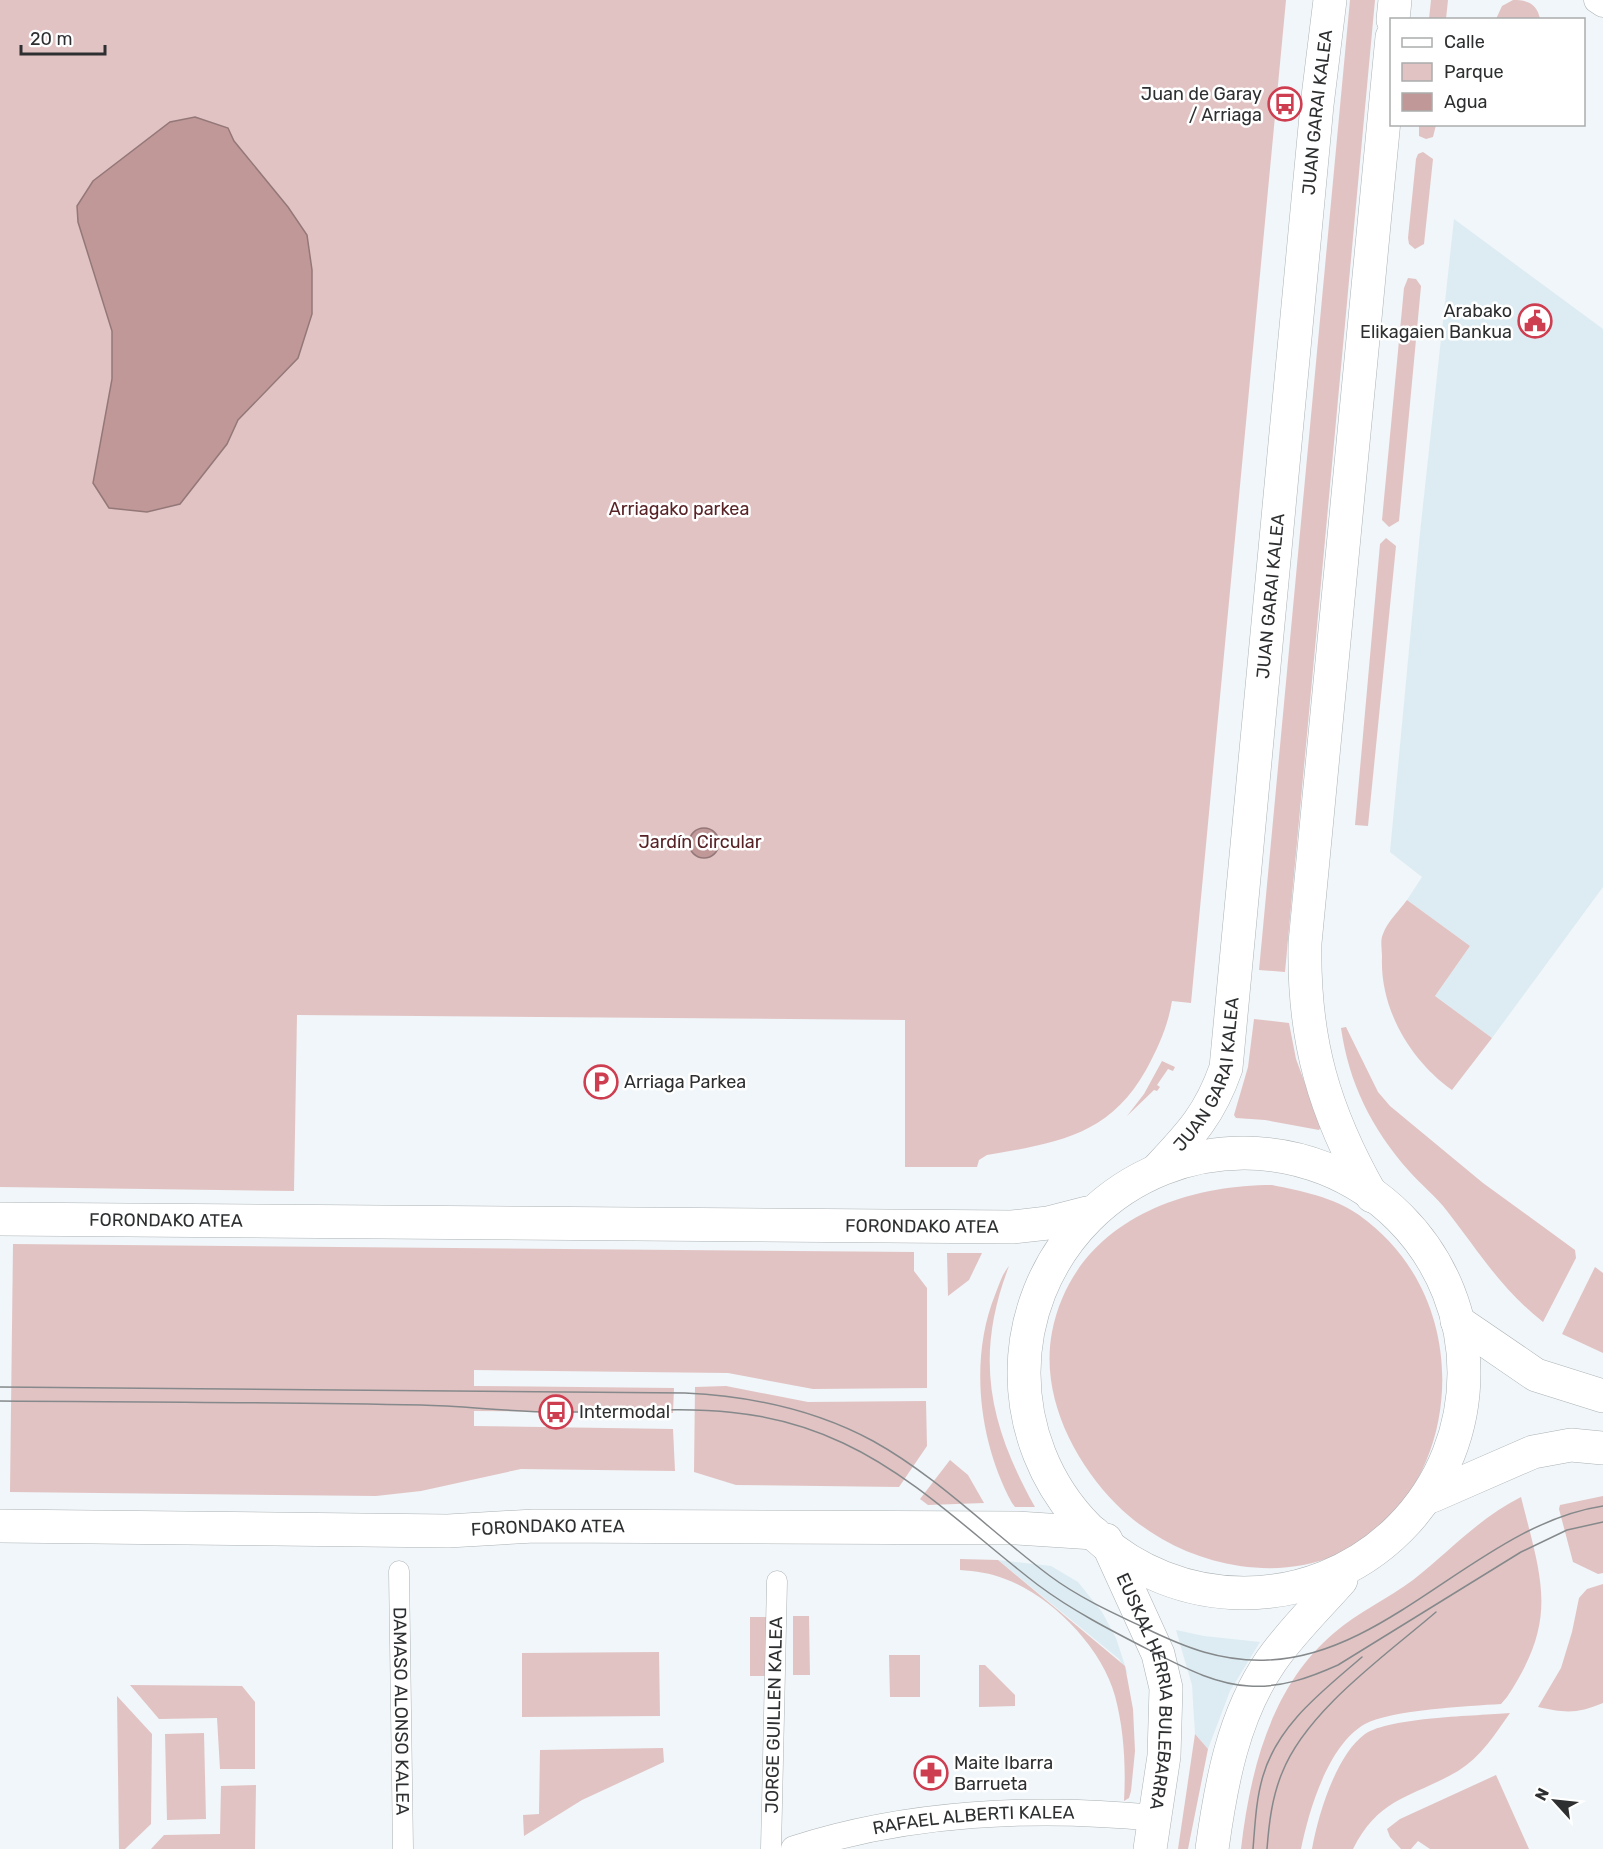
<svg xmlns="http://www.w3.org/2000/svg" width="1603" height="1849" font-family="Rubik,sans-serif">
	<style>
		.built { fill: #ddecf2 }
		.green { fill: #e2c3c3 }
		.water { fill: #c09898; stroke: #947879; stroke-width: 1.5 }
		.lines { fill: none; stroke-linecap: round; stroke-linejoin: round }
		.pedestrian-casing { stroke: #acb2b4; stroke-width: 21 }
		.minor-casing { stroke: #acb2b4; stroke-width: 27 }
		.primary-casing { stroke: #acb2b4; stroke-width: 34 }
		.pedestrian { stroke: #fff; stroke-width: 20 }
		.minor { stroke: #fff; stroke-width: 26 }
		.primary { stroke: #fff; stroke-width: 33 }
		.tram { stroke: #85898b; stroke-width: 1.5 }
		.labels { text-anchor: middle; stroke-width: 5; stroke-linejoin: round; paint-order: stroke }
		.poi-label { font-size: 18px; fill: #2d2f30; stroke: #fff; text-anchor: start }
		.street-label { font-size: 18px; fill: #2d2f30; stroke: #fff }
		.park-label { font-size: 18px; fill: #582327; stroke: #fff }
	</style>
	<rect width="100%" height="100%" fill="#f0f6f9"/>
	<g class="built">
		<path d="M 1454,219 L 1603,329 L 1603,887 L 1492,1038 L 1435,996 L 1470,946 L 1407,900 L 1422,877 L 1390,852 L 1420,533 Z"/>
		<path d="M 998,1560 L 1051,1566 L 1078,1582 L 1102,1612 L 1116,1638 L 1128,1675 L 1119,1659 Z"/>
		<path d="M 1176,1630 L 1204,1636 L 1260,1642 L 1230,1691 L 1208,1749 L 1195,1734 L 1192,1685 Z"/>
	</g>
	<g class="green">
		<path d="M 0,0 L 1286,0 L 1191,1003 L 1172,1001 C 1168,1026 1158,1048 1146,1070 C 1109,1136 1056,1143 987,1155 L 979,1160 L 977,1167 L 905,1167 L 905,1020 L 297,1015 L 294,1191 L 0,1187 Z"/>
		<path d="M 1350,0 L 1375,0 L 1285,972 L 1259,970 Z"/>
		<path d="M 1431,0 L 1448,0 L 1446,19 L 1429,19 Z"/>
		<path d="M 1513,0 C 1528,0 1537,4 1540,19 L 1496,19 L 1502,6 Z"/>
		<path d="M 1419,125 L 1436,125 L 1433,137 L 1426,139 L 1419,136 Z"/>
		<path d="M 1423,152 L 1433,159 L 1424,244 L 1415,249 L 1409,244 L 1408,238 L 1416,159 L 1418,154 Z"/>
		<path d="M 1408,278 L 1416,279 L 1421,286 L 1399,521 L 1389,527 L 1382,520 L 1404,288 Z"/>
		<path d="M 1386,538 L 1396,546 L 1368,826 L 1355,825 L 1380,544 Z"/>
		<path d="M 1407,900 L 1470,946 L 1435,996 L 1492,1038 L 1452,1090 C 1410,1060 1380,1009 1382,957 C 1382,950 1380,940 1383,934 C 1387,922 1400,910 1407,900 Z"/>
		<path d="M 1254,1019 L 1289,1023 L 1296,1059 L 1321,1127 L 1319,1130 L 1265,1120 L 1236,1118 L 1234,1115 L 1248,1067 Z"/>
		<path d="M 1346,1027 L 1378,1092 L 1390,1106 L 1483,1183 L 1575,1250 L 1576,1258 L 1543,1322 C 1500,1288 1480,1253 1447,1211 C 1436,1196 1421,1185 1409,1171 C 1371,1128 1349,1083 1341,1028 Z"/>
		<path d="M 1162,1061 L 1175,1067 L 1173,1071 L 1168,1069 L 1157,1085 L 1160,1087 L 1157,1091 L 1154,1090 L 1127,1116 L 1144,1094 Z"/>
		<path d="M 1272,1185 C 1302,1191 1333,1197 1359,1215 C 1513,1324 1442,1595 1240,1566 C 1193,1559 1149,1537 1116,1504 C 1073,1460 1040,1395 1052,1332 C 1073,1226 1176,1185 1272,1185 Z"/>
		<path d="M 13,1244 L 914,1252 L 914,1271 L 927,1288 L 927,1388 L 813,1389 L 728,1373 L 474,1370 L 474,1386 L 674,1388 L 673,1413 L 474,1411 L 474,1426 L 673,1429 L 675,1471 L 521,1469 L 421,1491 L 376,1496 L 10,1492 Z"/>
		<path d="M 947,1253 L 982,1253 L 969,1280 L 948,1296 Z"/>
		<path d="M 1009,1266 C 974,1357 989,1425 1035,1507 L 1015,1507 L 1012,1503 C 979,1442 969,1360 995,1295 C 999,1285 1002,1274 1009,1266 Z"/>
		<path d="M 1595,1267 L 1603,1273 L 1603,1353 L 1562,1334 Z"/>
		<path d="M 726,1386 L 808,1402 L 926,1401 L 927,1446 L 899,1487 L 736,1485 L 694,1472 L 695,1387 Z"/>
		<path d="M 950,1460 L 968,1475 L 984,1503 L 928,1505 L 920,1499 Z"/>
		<path d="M 1603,1496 L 1603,1573 L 1598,1574 L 1573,1562 L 1559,1509 L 1560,1505 Z"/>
		<path d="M 1521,1497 C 1542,1581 1559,1619 1507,1697 L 1501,1704 C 1469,1706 1390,1710 1365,1724 C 1328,1745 1309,1810 1301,1849 L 1241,1849 C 1250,1771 1271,1686 1334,1633 C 1358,1612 1388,1599 1413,1580 C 1450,1551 1479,1518 1521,1497 Z"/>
		<path d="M 960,1559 L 998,1560 L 1125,1666 L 1133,1709 L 1135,1751 L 1131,1791 L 1129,1798 L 1124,1801 C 1126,1766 1124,1730 1115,1696 C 1102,1648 1052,1596 1005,1579 C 991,1573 975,1571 960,1570 Z"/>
		<path d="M 1603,1584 L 1603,1703 C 1577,1714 1565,1713 1538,1707 L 1561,1668 L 1572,1632 L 1579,1598 L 1587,1589 Z"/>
		<path d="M 793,1616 L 809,1616 L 810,1675 L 793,1675 Z"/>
		<rect x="750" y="1617" width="17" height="59"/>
		<path d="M 659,1652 L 660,1716 L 522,1717 L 522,1653 Z"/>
		<path d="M 889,1655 L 920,1655 L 920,1697 L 890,1697 Z"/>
		<path d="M 985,1665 L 1015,1695 L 1015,1706 L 979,1707 L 979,1665 Z"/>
		<path d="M 130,1685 L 242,1686 L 255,1702 L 255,1769 L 220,1769 L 217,1718 L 159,1719 Z"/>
		<path d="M 117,1696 L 152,1734 L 151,1824 L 125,1849 L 119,1849 Z"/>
		<path d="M 1510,1713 C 1495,1734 1481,1757 1458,1771 C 1412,1798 1380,1796 1353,1849 L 1312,1849 C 1318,1815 1336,1755 1365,1734 C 1390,1717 1477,1716 1510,1713 Z"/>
		<path d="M 204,1733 L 206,1819 L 167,1820 L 165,1734 Z"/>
		<path d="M 1195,1734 L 1208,1749 L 1188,1849 L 1178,1849 Z"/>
		<path d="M 663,1748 L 664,1762 L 582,1800 L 524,1836 L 523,1815 L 539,1814 L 540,1750 Z"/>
		<path d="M 1496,1775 L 1529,1849 L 1430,1849 L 1418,1841 L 1411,1849 L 1401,1849 L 1390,1837 L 1387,1829 L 1400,1819 Z"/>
		<path d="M 256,1785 L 255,1849 L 151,1849 L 164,1835 L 220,1834 L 221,1786 Z"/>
	</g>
	<g class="water">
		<path d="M 195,117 L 228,128 L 234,141 L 288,207 L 307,235 L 312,270 L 312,314 L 298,358 L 238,420 L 227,444 L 180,504 L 147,512 L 109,508 L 93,483 L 112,379 L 112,331 L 78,222 L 77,206 L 93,181 L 170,122 Z"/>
		<circle cx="704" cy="843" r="15"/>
	</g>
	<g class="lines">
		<g class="pedestrian-casing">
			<g id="pedestrian">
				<path id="s1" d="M 399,1571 L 403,1849"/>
				<path id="s2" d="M 771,1849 L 777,1581"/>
			</g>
		</g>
		<g class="minor-casing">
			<g id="minor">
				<path d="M 1597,0 L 1603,4"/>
				<path id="s3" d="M 794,1849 C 908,1812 1036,1806 1155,1818"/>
			</g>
		</g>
		<g class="primary-casing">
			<g id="primary">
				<path d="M 1393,20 L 1395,0"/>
				<circle cx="1244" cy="1373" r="220"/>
				<path id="s4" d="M 1158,1169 C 1191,1134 1210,1114 1226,1068 L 1317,105 L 1330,0"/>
				<path d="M 1372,1196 C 1324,1112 1303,1040 1305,943 L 1392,37"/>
				<path id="s5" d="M 0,1219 L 1012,1227 L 1048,1223 L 1087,1213"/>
				<path d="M 1457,1321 L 1536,1375 L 1603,1396"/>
				<path d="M 1432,1496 L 1533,1452 L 1571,1445 L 1603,1448"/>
				<path id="s6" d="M 0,1526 L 448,1531 L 534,1526 L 1017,1528 L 1094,1533"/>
				<path id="s7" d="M 1106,1540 L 1158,1654 L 1166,1688 L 1164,1756 L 1150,1849"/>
				<path d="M 1212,1849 C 1221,1784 1233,1716 1271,1661 C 1291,1632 1318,1606 1341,1580"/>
			</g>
		</g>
		<use href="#pedestrian" class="pedestrian"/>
		<use href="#minor" class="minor"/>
		<use href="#primary" class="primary"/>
		<g class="tram">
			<path d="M 0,1387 L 685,1393 C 751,1396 814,1409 873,1441 C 938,1477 991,1532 1050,1576 C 1078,1597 1113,1613 1145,1628 C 1186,1648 1222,1662 1268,1660 C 1389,1656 1482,1524 1603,1506"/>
			<path d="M 0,1401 C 140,1402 281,1402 421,1405 C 466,1406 511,1412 556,1412 C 660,1413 744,1396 843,1443 C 916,1477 975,1537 1038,1585 C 1074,1612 1116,1633 1155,1653 C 1185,1668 1215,1684 1249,1686 C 1281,1688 1309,1678 1338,1665 L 1521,1552 L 1567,1530 L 1603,1522"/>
			<path d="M 1253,1849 C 1255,1825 1256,1799 1263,1776 C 1278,1724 1323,1691 1362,1657"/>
			<path d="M 1267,1849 C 1269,1823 1272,1797 1282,1773 C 1306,1711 1386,1655 1436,1612"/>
		</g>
	</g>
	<defs>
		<g id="bus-ring" transform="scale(1.725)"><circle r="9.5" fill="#fff" stroke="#ce3e51" stroke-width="1.5"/><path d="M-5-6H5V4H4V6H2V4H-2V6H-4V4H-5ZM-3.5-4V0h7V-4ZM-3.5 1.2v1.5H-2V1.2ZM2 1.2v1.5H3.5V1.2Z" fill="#ce3e51"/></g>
		<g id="civic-ring" transform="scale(1.725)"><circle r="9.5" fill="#fff" stroke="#ce3e51" stroke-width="1.5"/><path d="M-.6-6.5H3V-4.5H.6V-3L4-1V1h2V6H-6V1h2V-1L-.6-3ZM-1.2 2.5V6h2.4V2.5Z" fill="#ce3e51"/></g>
		<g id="parking-ring" transform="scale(1.725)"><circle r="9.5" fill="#fff" stroke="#ce3e51" stroke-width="1.5"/><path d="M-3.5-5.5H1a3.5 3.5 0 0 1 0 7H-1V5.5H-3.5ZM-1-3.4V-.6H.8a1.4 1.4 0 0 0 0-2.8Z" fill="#ce3e51"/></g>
		<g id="pharmacy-ring" transform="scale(1.725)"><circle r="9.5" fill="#fff" stroke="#ce3e51" stroke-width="1.5"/><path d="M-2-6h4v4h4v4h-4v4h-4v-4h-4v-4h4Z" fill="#ce3e51"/></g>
	</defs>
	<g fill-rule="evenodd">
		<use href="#bus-ring" x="1285" y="104"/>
		<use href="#civic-ring" x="1535" y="321"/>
		<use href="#parking-ring" x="601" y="1082"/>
		<use href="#bus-ring" x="556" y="1412"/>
		<use href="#pharmacy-ring" x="931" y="1773"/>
	</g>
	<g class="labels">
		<g class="poi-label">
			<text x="1262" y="100" text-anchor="end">Juan de Garay<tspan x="1262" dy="21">/ Arriaga</tspan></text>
			<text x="1512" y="317" text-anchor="end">Arabako<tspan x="1512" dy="21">Elikagaien Bankua</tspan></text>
			<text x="624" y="1088">Arriaga Parkea</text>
			<text x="579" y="1418">Intermodal</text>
			<text x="954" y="1769">Maite Ibarra<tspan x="954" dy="21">Barrueta</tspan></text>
		</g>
		<g class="street-label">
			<text dy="6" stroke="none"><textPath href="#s4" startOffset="1083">JUAN GARAI KALEA</textPath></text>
			<text dy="6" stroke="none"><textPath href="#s4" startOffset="597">JUAN GARAI KALEA</textPath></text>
			<text dy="6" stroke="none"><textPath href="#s4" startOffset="111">JUAN GARAI KALEA</textPath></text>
			<text dy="6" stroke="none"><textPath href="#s5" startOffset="166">FORONDAKO ATEA</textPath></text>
			<text dy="6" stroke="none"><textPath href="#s5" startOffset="922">FORONDAKO ATEA</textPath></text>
			<text dy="6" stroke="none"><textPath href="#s6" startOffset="548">FORONDAKO ATEA</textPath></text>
			<text dy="6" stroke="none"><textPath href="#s7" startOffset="160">EUSKAL HERRIA BULEBARRA</textPath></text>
			<text dy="6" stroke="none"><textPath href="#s1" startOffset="140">DAMASO ALONSO KALEA</textPath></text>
			<text dy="6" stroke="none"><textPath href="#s2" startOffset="134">JORGE GUILLEN KALEA</textPath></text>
			<text dy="6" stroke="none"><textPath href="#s3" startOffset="183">RAFAEL ALBERTI KALEA</textPath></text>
		</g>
		<g class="park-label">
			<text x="679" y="515">Arriagako parkea</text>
			<text x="700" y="848">Jardín Circular</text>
		</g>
	</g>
	<rect x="1390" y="18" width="195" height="108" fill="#ffffff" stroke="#abacac" stroke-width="1.5"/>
	<rect x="1402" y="38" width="30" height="9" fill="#ffffff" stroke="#abacac" stroke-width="1.5"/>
	<text x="1444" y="48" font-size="18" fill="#2d2f30">Calle</text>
	<rect x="1402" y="63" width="30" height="18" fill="#e2c3c3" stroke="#abacac" stroke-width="1.5"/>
	<text x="1444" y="78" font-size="18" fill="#2d2f30">Parque</text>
	<rect x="1402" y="93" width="30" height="18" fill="#c09898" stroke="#abacac" stroke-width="1.5"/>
	<text x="1444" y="108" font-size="18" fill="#2d2f30">Agua</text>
	<g transform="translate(1555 1801) rotate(297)" stroke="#ffffff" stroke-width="4.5" paint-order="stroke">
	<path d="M0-4.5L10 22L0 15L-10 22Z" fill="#2d2f30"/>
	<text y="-9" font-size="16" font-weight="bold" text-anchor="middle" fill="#2d2f30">N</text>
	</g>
	<path d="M21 45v9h84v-9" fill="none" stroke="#2d2f30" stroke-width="3"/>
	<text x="30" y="45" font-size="18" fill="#2d2f30" stroke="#ffffff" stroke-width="4.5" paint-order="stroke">20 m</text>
</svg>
